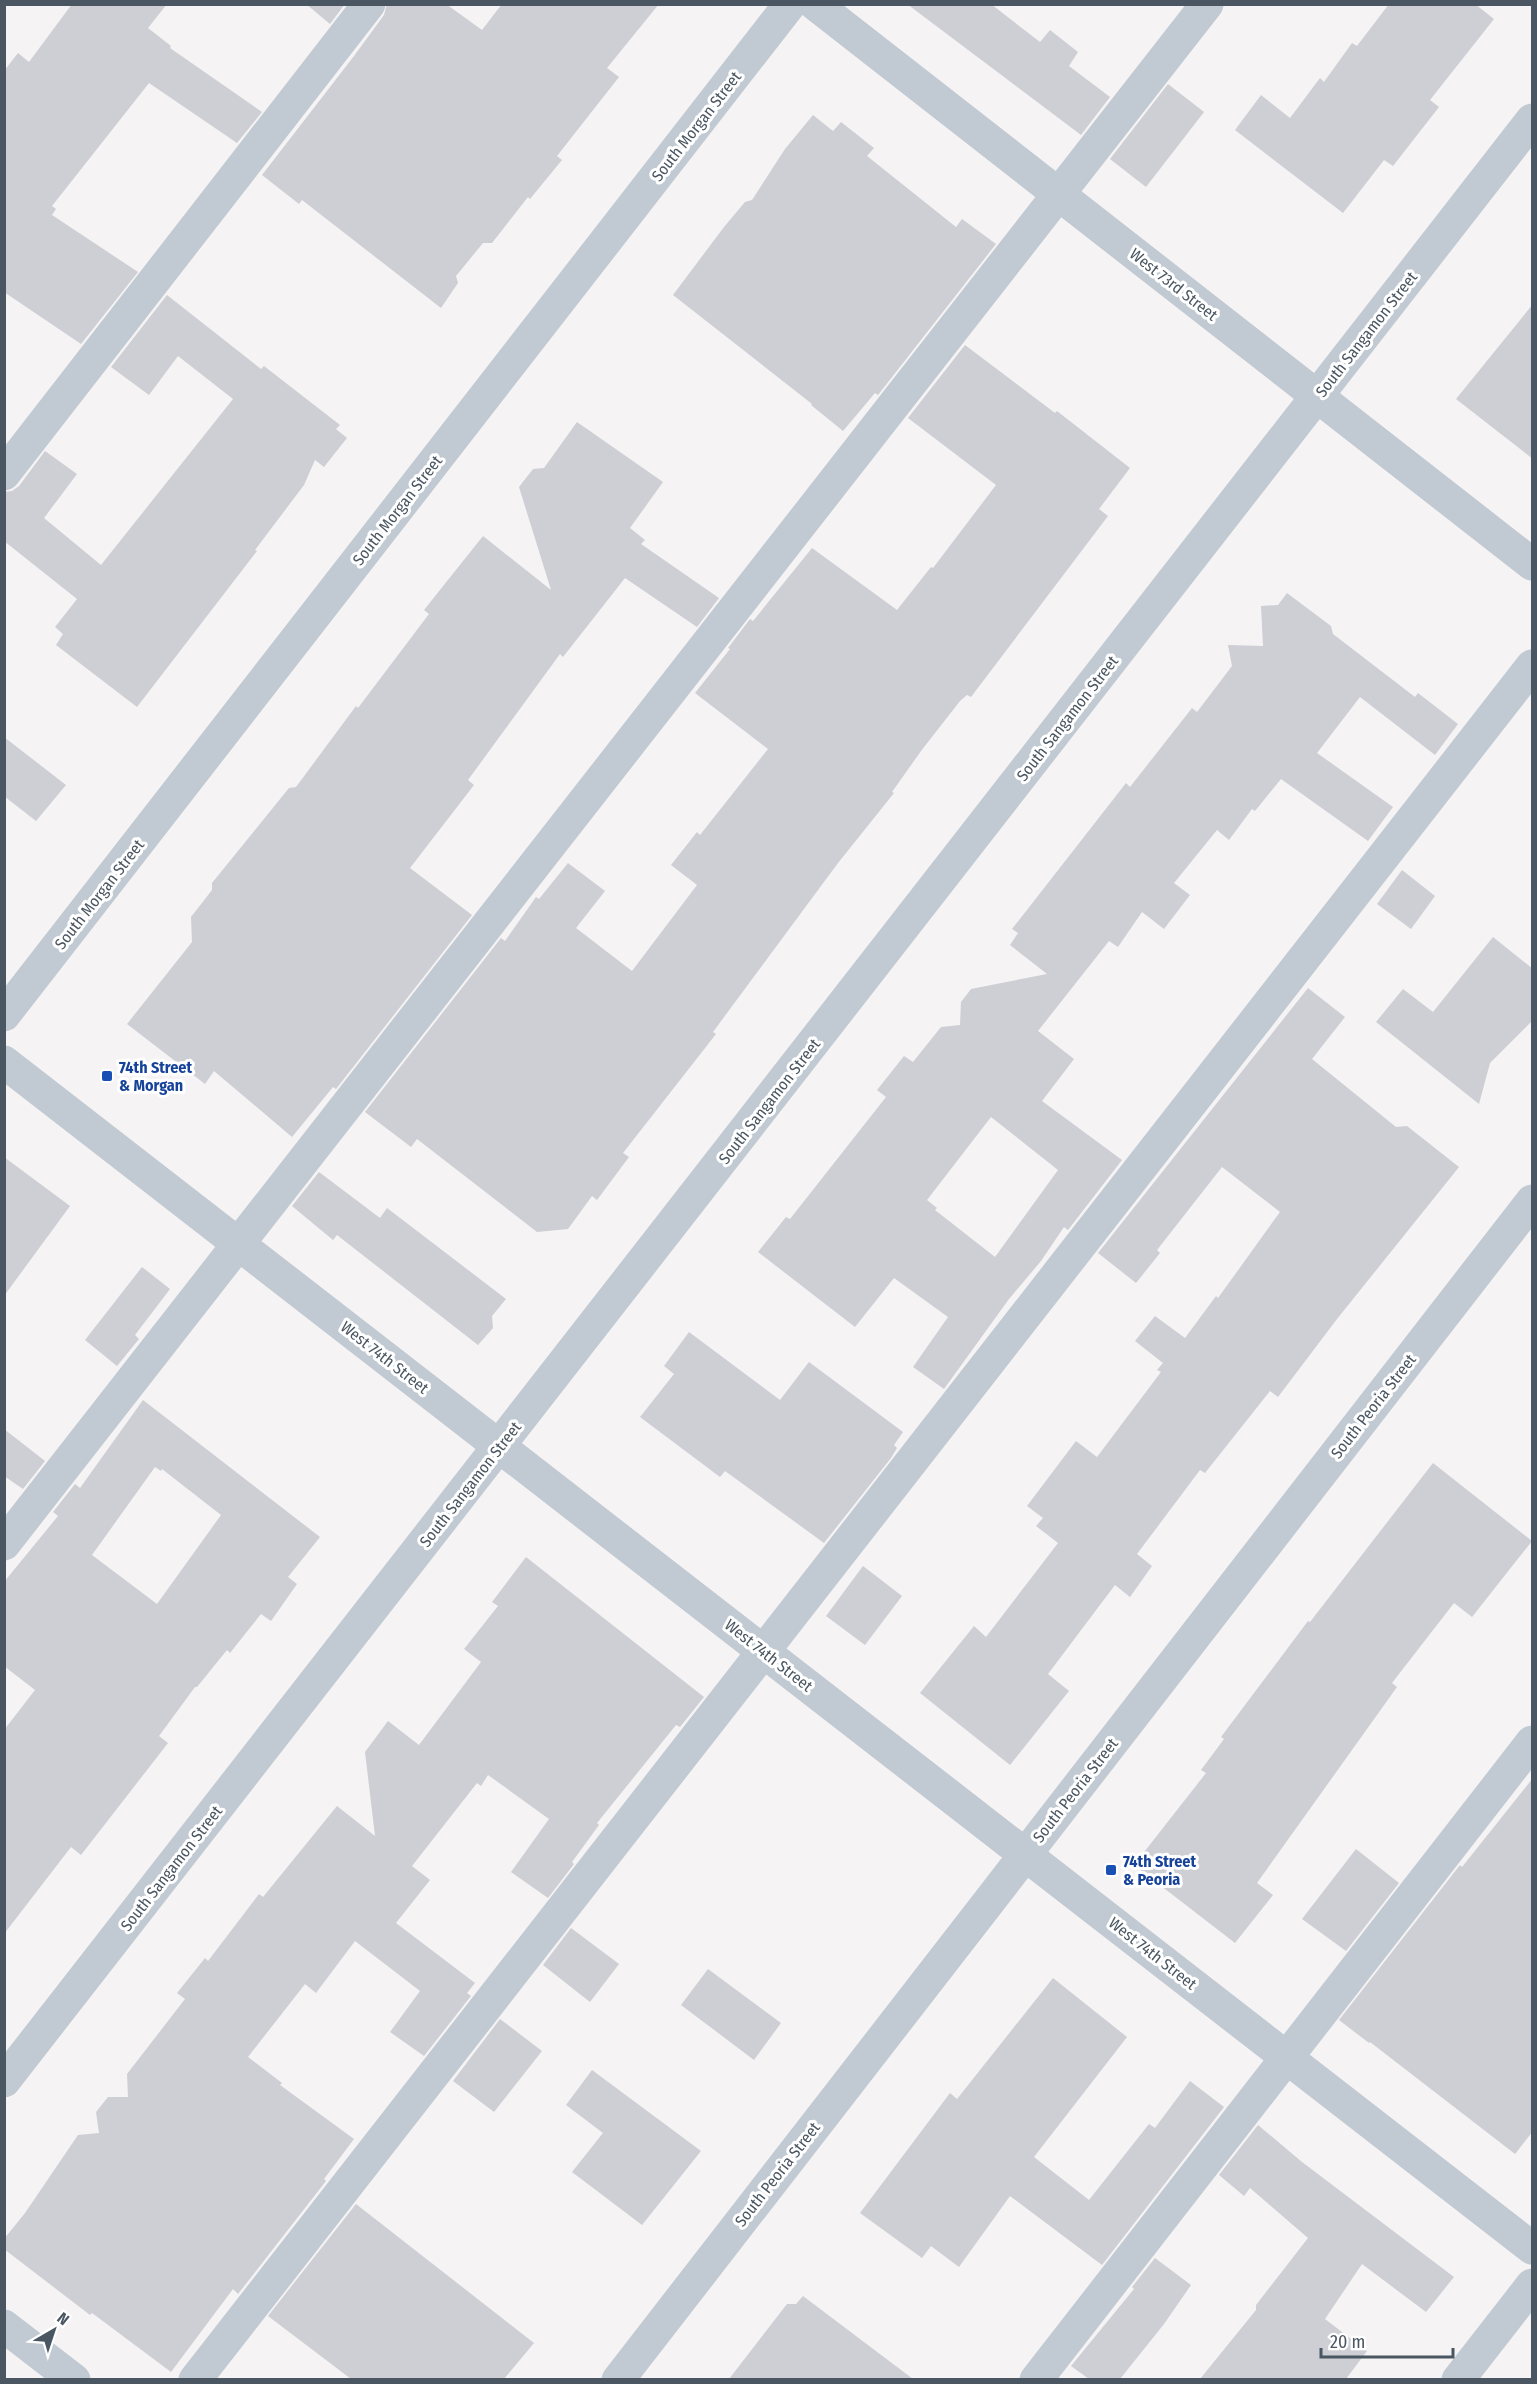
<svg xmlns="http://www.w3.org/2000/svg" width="1537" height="2384" font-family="'Fira Sans Condensed',sans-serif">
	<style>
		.building { fill: #cdcfd5; fill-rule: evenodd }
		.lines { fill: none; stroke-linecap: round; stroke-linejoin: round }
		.minor { stroke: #c1cad2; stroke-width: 33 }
		.transit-dot { fill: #1a4fb4; stroke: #fff; stroke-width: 2 }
		.labels { text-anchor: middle; stroke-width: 6; stroke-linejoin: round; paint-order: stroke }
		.street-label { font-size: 16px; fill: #4a5661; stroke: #fff }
		.transit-label { font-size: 16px; font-weight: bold; fill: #164399; stroke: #fff; text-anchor: start }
	</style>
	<rect width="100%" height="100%" fill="#f5f3f3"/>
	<g class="building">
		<path d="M 72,4 L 167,4 L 148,28 L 171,46 L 170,48 L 262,112 L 237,143 L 149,83 L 52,206 L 56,209 L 52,215 L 138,272 L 81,344 L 4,292 L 4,71 L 18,53 L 29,62 Z"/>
		<path d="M 306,4 L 345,4 L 330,24 Z"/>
		<path d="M 387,4 L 446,4 L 482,30 L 502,4 L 659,4 L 607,68 L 619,77 L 557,156 L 562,160 L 530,199 L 528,197 L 492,243 L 483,243 L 456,276 L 458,283 L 441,308 L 302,200 L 299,204 L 262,175 L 354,56 L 384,15 Z"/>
		<path d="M 907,4 L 991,4 L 1040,42 L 1050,30 L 1078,52 L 1069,66 L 1110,97 L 1081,135 Z"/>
		<path d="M 1389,4 L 1475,4 L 1494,19 L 1430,100 L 1439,107 L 1393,166 L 1384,160 L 1343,213 L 1235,130 L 1261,95 L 1290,118 L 1320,78 L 1324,82 L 1352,43 L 1357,46 Z"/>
		<path d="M 1168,84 L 1204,112 L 1146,187 L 1110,159 Z"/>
		<path d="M 813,115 L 833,131 L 841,122 L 874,148 L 867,156 L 956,227 L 962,219 L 996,244 L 878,395 L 875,393 L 843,431 L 811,405 L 812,404 L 673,295 L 724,227 L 745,202 L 752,200 L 785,149 Z"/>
		<path d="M 167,295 L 261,369 L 264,366 L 340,425 L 336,429 L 347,438 L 324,467 L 315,460 L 304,485 L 255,550 L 257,551 L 137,707 L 56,645 L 63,634 L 55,627 L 77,599 L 4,541 L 4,492 L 12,491 L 19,486 L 45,451 L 77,474 L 44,518 L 101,565 L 233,399 L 178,356 L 149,395 L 111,367 Z"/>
		<path d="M 1533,304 L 1533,459 L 1456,399 Z"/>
		<path d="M 965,345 L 1055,413 L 1057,411 L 1130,468 L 1099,509 L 1108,516 L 971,697 L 967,695 L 960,701 L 921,751 L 892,792 L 894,793 L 838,863 L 713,1032 L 716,1034 L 623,1153 L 629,1157 L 597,1200 L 592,1196 L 568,1229 L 537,1232 L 417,1139 L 411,1147 L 365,1112 L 501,938 L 505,941 L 536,897 L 539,899 L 568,863 L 605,891 L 576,928 L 632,971 L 697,885 L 671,865 L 697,832 L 700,835 L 768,749 L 695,693 L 730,649 L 728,648 L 750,619 L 753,621 L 812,548 L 897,610 L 931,567 L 933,568 L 996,485 L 908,418 Z"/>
		<path d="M 577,422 L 663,482 L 630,528 L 645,540 L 641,544 L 719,598 L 697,627 L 625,578 L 563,657 L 560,654 L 468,780 L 474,785 L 410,868 L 472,915 L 336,1089 L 333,1087 L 292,1137 L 214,1071 L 205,1084 L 127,1024 L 192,942 L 191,917 L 212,890 L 212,883 L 289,788 L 296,787 L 356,706 L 358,708 L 429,614 L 424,610 L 483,536 L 551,590 L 519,487 L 533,469 L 544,468 Z"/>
		<path d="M 1287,593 L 1331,626 L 1333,634 L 1415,697 L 1418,693 L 1458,724 L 1435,755 L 1360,697 L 1317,753 L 1393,807 L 1368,841 L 1281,779 L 1255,811 L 1252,809 L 1229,840 L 1217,830 L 1174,883 L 1190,895 L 1164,929 L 1142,912 L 1118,947 L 1109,941 L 1038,1031 L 1074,1059 L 1042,1101 L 1122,1160 L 1068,1230 L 1064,1227 L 1041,1261 L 1009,1299 L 944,1389 L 913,1367 L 948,1317 L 894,1278 L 855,1327 L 758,1252 L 786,1217 L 790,1219 L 886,1097 L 877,1090 L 904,1056 L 913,1062 L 941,1027 L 960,1025 L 961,1002 L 971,989 L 1047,974 L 1010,945 L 1018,933 L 1012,929 L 1126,783 L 1130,787 L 1192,708 L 1197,712 L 1232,666 L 1228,645 L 1263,646 L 1261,606 L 1278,605 ZM 991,1117 L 1058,1170 L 995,1257 L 935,1210 L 937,1208 L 927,1200 Z"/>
		<path d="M 4,737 L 66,785 L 36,821 L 4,796 Z"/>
		<path d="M 1402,870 L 1435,896 L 1411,929 L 1377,904 Z"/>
		<path d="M 1493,937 L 1533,969 L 1533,1020 L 1490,1063 L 1479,1104 L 1376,1022 L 1403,989 L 1433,1012 Z"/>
		<path d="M 1308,988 L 1345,1017 L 1312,1059 L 1396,1127 L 1407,1126 L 1459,1167 L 1337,1319 L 1278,1397 L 1270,1391 L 1205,1473 L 1200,1470 L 1137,1554 L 1152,1566 L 1130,1597 L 1115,1585 L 1048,1674 L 1069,1691 L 1010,1765 L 920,1693 L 974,1626 L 986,1637 L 1058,1543 L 1036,1526 L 1043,1518 L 1027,1506 L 1076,1441 L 1097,1457 L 1161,1372 L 1157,1370 L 1163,1363 L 1135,1341 L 1155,1316 L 1185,1338 L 1216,1296 L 1218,1298 L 1280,1212 L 1222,1167 L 1157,1250 L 1160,1253 L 1136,1283 L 1098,1253 Z"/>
		<path d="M 4,1157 L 70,1206 L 4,1296 Z"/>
		<path d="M 319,1172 L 380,1218 L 387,1208 L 506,1299 L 492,1316 L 493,1328 L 478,1345 L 337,1235 L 333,1240 L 292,1206 Z"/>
		<path d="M 142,1267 L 170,1289 L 135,1335 L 139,1339 L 117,1366 L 85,1340 Z"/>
		<path d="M 689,1332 L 780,1400 L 809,1362 L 903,1432 L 894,1445 L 897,1448 L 891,1458 L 824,1543 L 725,1471 L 720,1477 L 640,1417 L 674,1374 L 664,1366 Z"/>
		<path d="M 143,1400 L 320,1537 L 288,1577 L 297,1584 L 271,1621 L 261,1614 L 230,1653 L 227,1650 L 197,1687 L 195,1687 L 159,1736 L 168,1743 L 81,1855 L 71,1847 L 4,1934 L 4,1730 L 35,1690 L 4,1666 L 4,1582 L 58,1516 L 53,1512 L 75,1484 L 80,1488 ZM 155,1467 L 161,1471 L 162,1469 L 221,1515 L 157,1604 L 92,1555 Z"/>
		<path d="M 4,1429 L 45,1461 L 23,1489 L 4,1476 Z"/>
		<path d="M 1433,1463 L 1532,1541 L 1472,1617 L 1454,1603 L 1392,1683 L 1397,1687 L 1257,1883 L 1273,1895 L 1235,1943 L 1134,1865 L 1206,1773 L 1201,1770 L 1224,1739 L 1221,1737 L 1308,1621 L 1310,1622 Z"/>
		<path d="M 526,1557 L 704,1697 L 680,1727 L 676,1725 L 597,1823 L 599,1825 L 572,1862 L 574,1864 L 548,1898 L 511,1872 L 549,1819 L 488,1775 L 481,1786 L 477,1783 L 412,1866 L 430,1880 L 396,1923 L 475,1983 L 467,1993 L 471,1996 L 424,2056 L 390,2032 L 420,1991 L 355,1941 L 316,1993 L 305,1984 L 248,2057 L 282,2083 L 280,2085 L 354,2139 L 324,2179 L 326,2181 L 238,2294 L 233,2289 L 171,2372 L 92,2313 L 90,2315 L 4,2249 L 4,2239 L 25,2213 L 78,2135 L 99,2133 L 96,2112 L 108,2097 L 128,2097 L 127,2074 L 185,1999 L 177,1993 L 205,1958 L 208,1961 L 259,1894 L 263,1897 L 337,1806 L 375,1836 L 365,1752 L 388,1721 L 419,1745 L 481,1662 L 464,1649 L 498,1606 L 492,1602 Z"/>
		<path d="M 863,1566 L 902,1596 L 865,1645 L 826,1616 Z"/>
		<path d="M 1533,1778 L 1533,2131 L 1515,2154 L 1370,2042 L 1369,2043 L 1339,2020 L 1460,1865 L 1462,1867 Z"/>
		<path d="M 1356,1849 L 1399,1883 L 1346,1951 L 1302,1919 Z"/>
		<path d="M 571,1928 L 619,1964 L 590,2002 L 543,1965 Z"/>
		<path d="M 708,1969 L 781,2023 L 754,2060 L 681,2005 Z"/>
		<path d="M 1053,1978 L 1127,2037 L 1034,2157 L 1089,2200 L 1149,2124 L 1155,2128 L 1190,2081 L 1224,2107 L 1102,2265 L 1010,2196 L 959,2267 L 931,2246 L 922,2258 L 860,2213 L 950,2093 L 957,2099 Z"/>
		<path d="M 500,2019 L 542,2051 L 494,2112 L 453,2081 Z"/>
		<path d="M 592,2070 L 701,2151 L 642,2225 L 572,2172 L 603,2133 L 566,2105 Z"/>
		<path d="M 1258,2125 L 1302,2162 L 1454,2277 L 1426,2312 L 1362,2264 L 1325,2319 L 1367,2351 L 1346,2379 L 1200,2379 L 1256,2310 L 1256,2305 L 1308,2238 L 1250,2188 L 1244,2196 L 1219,2175 Z"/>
		<path d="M 356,2204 L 534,2343 L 504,2379 L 351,2379 L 268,2316 Z"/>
		<path d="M 1155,2258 L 1191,2285 L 1164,2324 L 1120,2379 L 1089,2379 L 1071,2366 L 1134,2289 L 1132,2287 Z"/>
		<path d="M 803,2296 L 913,2379 L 729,2379 L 787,2304 L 796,2304 Z"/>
	</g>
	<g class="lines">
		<g class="minor">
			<path d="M 815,4 L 1532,564"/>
			<path d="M 4,474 L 369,4"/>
			<path d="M 4,1015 L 790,4"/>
			<path d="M 4,1062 L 1532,2248"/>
			<path d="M 4,1544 L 1207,4"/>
			<path d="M 4,2081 L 1532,120"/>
			<path d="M 4,2326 L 74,2380"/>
			<path d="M 195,2380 L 1532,666"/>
			<path d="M 618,2380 L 1532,1201"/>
			<path d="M 1036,2380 L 1532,1742"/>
			<path d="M 1458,2380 L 1532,2285"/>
		</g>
	</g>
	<g class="transit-dot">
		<rect x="101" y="1070" width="12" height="12" rx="3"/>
		<rect x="1105" y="1864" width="12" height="12" rx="3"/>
	</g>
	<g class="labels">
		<g class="street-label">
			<text transform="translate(696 126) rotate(-52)" y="6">South Morgan Street</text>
			<text transform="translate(1174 284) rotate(38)" y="6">West 73rd Street</text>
			<text transform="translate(1366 334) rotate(-52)" y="6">South Sangamon Street</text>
			<text transform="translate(397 510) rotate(-52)" y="6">South Morgan Street</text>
			<text transform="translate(1067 718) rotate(-52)" y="6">South Sangamon Street</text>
			<text transform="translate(99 894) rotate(-52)" y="6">South Morgan Street</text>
			<text transform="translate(769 1101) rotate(-52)" y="6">South Sangamon Street</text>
			<text transform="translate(385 1357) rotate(38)" y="6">West 74th Street</text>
			<text transform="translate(1373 1406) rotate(-52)" y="6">South Peoria Street</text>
			<text transform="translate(470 1484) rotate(-52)" y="6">South Sangamon Street</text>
			<text transform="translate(769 1655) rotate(38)" y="6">West 74th Street</text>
			<text transform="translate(1075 1790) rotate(-52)" y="6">South Peoria Street</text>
			<text transform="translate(171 1868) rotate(-52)" y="6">South Sangamon Street</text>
			<text transform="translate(1153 1953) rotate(38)" y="6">West 74th Street</text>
			<text transform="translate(777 2174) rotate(-52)" y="6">South Peoria Street</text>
		</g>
		<g class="transit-label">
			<text x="119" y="1073">74th Street<tspan x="119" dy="18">&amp; Morgan</tspan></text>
			<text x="1123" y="1867">74th Street<tspan x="1123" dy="18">&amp; Peoria</tspan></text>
		</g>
	</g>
	<rect width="1537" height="2384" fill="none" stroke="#4a5661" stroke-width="12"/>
	<g transform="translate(54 2330) rotate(39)" stroke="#ffffff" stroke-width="4.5" paint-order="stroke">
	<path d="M0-4.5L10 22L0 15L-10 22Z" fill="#4a5661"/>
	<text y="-9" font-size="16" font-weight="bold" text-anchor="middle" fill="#4a5661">N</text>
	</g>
	<path d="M1321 2348v9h132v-9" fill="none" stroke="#4a5661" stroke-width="3"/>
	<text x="1330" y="2348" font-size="18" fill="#4a5661" stroke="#ffffff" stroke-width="4.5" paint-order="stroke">20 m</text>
</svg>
